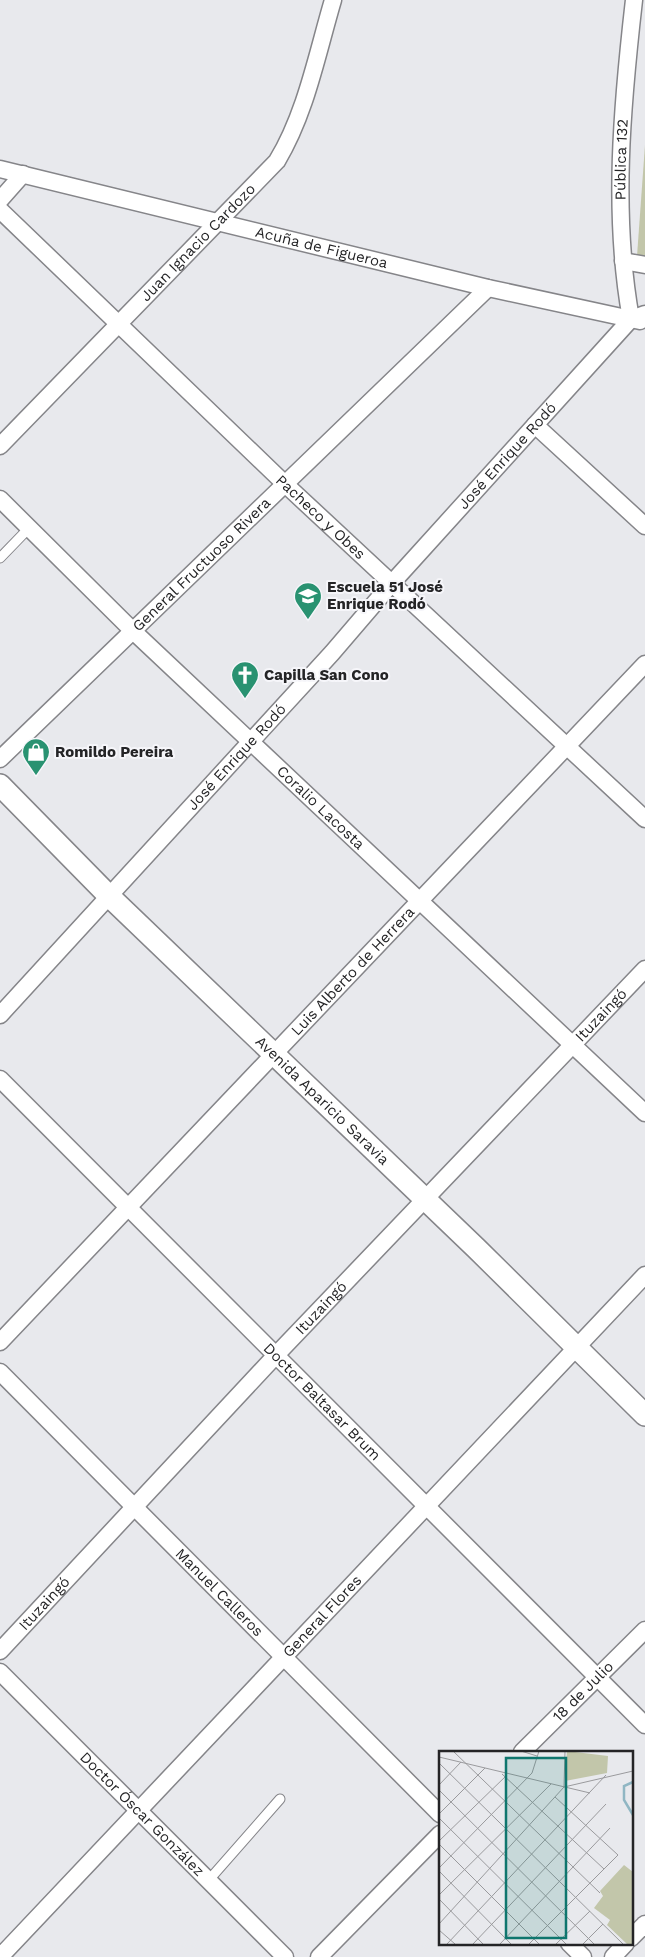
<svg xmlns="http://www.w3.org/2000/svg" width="645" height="1957" font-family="'Work Sans',sans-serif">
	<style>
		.green { fill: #c2c6aa }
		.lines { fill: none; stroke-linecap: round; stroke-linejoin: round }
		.service-casing { stroke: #858589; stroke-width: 11 }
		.minor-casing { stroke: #858589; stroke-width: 19 }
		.tertiary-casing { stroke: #858589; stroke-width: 24 }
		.service { stroke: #fff; stroke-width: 9 }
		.minor { stroke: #fff; stroke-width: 16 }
		.tertiary { stroke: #fff; stroke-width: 21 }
		.labels { text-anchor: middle; stroke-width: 4; stroke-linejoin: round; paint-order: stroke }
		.street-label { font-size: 15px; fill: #242426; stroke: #f6f6fa }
		.poi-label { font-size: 15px; font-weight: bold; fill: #242426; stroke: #f6f6fa; text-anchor: start }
		.inset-river { fill: none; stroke: #90b6c3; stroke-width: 2.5 }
		.inset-road { fill: none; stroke: #9a9a9d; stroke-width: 1 }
		.view { fill: #0f766e; fill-opacity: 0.15; stroke: #0f766e; stroke-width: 2.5 }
		.inset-edge { fill: none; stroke: #242426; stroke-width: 2.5 }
	</style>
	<rect width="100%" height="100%" fill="#e8e9ed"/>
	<path class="green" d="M 645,145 L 645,257 L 637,256 Z"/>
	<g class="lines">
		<g class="service-casing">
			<g id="service">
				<path d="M 0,558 L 29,528"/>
				<path d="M 208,1881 L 280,1799"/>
			</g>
		</g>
		<g class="minor-casing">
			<g id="minor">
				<path id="s1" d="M 0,169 L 488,288 L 640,321"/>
				<path d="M 0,200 L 23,174"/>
				<path id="s2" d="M 0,210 L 285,484 L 645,819"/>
				<path d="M 623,261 L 645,265"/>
				<path id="s3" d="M 631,319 C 612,214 622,105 634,0"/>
				<path d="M 535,425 L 645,526"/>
				<path id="s4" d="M 0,446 L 277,161 C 306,113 317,54 333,0"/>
				<path id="s5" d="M 0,499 L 132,630 L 645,1113"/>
				<path id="s6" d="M 0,759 L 488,288"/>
				<path id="s7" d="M 0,1015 L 332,653 L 392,583 L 631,319 L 645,314"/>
				<path id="s8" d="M 0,1079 L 645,1725"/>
				<path id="s9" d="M 0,1342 L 645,664"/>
				<path id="s10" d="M 0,1372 L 440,1814"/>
				<path id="s11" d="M 0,1651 L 277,1354 L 645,969"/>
				<path id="s12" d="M 0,1672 L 285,1957"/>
				<path id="s13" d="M 522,1752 L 645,1630"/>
				<path d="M 631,1938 L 645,1924"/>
				<path d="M 569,1943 L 583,1957"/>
				<path id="s14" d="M 0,1957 L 645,1275"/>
				<path d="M 319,1957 L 440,1834"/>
				<path d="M 613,1957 L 626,1943"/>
			</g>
		</g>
		<g class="tertiary-casing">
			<g id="tertiary">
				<path id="s15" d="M 0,785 L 109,896 L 476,1248 L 645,1415"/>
			</g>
		</g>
		<use href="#service" class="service"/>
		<use href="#minor" class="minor"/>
		<use href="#tertiary" class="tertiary"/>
	</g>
	<defs>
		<g id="school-pin" transform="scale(1.4375)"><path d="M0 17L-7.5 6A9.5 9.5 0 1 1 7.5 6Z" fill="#299271" stroke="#f6f6fa"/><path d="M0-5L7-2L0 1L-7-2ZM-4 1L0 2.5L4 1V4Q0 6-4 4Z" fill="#fff"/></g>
		<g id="church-pin" transform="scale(1.4375)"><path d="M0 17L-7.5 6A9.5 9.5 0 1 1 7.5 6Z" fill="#299271" stroke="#f6f6fa"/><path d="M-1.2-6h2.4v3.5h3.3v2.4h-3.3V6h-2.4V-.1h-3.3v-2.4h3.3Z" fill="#fff"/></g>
		<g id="shop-pin" transform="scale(1.4375)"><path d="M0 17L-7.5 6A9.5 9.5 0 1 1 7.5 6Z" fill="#299271" stroke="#f6f6fa"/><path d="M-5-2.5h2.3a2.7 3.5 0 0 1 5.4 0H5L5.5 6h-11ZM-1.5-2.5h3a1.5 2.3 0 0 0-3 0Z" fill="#fff"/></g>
	</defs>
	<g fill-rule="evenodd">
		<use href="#school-pin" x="308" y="596"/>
		<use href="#church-pin" x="245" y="675"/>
		<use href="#shop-pin" x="36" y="752"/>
	</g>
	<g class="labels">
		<g class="street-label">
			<text dy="5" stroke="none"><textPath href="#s3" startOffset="160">Pública 132</textPath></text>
			<text dy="5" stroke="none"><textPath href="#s4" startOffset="284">Juan Ignacio Cardozo</textPath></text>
			<text dy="5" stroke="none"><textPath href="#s1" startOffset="331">Acuña de Figueroa</textPath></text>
			<text dy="5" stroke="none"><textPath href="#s7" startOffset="755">José Enrique Rodó</textPath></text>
			<text dy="5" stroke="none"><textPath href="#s2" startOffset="444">Pacheco y Obes</textPath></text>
			<text dy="5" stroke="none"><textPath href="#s6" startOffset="280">General Fructuoso Rivera</textPath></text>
			<text dy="5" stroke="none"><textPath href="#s7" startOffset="350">José Enrique Rodó</textPath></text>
			<text dy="5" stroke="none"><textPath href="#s5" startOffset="445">Coralio Lacosta</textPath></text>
			<text dy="5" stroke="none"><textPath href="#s9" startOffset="512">Luis Alberto de Herrera</textPath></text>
			<text dy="5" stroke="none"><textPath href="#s11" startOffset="875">Ituzaingó</textPath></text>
			<text dy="5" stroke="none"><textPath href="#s15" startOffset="451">Avenida Aparicio Saravia</textPath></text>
			<text dy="5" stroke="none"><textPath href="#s11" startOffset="470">Ituzaingó</textPath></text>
			<text dy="5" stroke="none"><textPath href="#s8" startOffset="456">Doctor Baltasar Brum</textPath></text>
			<text dy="5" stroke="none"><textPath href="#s10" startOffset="311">Manuel Calleros</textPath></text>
			<text dy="5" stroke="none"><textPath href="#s11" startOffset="65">Ituzaingó</textPath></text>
			<text dy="5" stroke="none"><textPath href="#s14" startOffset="469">General Flores</textPath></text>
			<text dy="5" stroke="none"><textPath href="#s13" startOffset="86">18 de Julio</textPath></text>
			<text dy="5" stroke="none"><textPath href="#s12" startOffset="201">Doctor Óscar González</textPath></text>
		</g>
		<g class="poi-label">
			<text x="327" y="592">Escuela 51 José<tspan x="327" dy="17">Enrique Rodó</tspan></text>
			<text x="264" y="680">Capilla San Cono</text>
			<text x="55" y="757">Romildo Pereira</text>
		</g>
	</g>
	<g transform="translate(439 1751)">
		<rect width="194" height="194" fill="#e8e9ed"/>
		<path d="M 128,0 L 169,5 L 168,22 L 126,30 ZM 185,114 L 194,121 L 194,193 L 188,193 L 168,174 L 171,169 L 155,157 L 164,145 L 161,140 Z" fill="#c2c6aa"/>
		<path class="inset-river" d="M 194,31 L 185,35 L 185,49 L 194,64"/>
		<path class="inset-road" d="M 14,0 L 161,142M 82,0 L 98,5M 0,6 L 151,42M 0,12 L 184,193M 63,23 L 165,118M 0,34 L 22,11M 125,36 L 126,0M 0,39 L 155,193M 0,63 L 46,17M 0,67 L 127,193M 0,90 L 68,24M 0,93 L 100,193M 0,117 L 93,22 L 100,0M 0,120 L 72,193M 0,144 L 112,33M 0,148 L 44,193M 0,173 L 125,36 L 194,20M 0,179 L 16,193M 8,193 L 167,24M 34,193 L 167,53M 61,193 L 171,77M 90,193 L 179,104 L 116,46M 117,193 L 151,160M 144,193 L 164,173"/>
		<path class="view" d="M 67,7 L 127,7 L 127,187 L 67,187 Z"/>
		<rect width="194" height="194" class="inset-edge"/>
	</g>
</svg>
